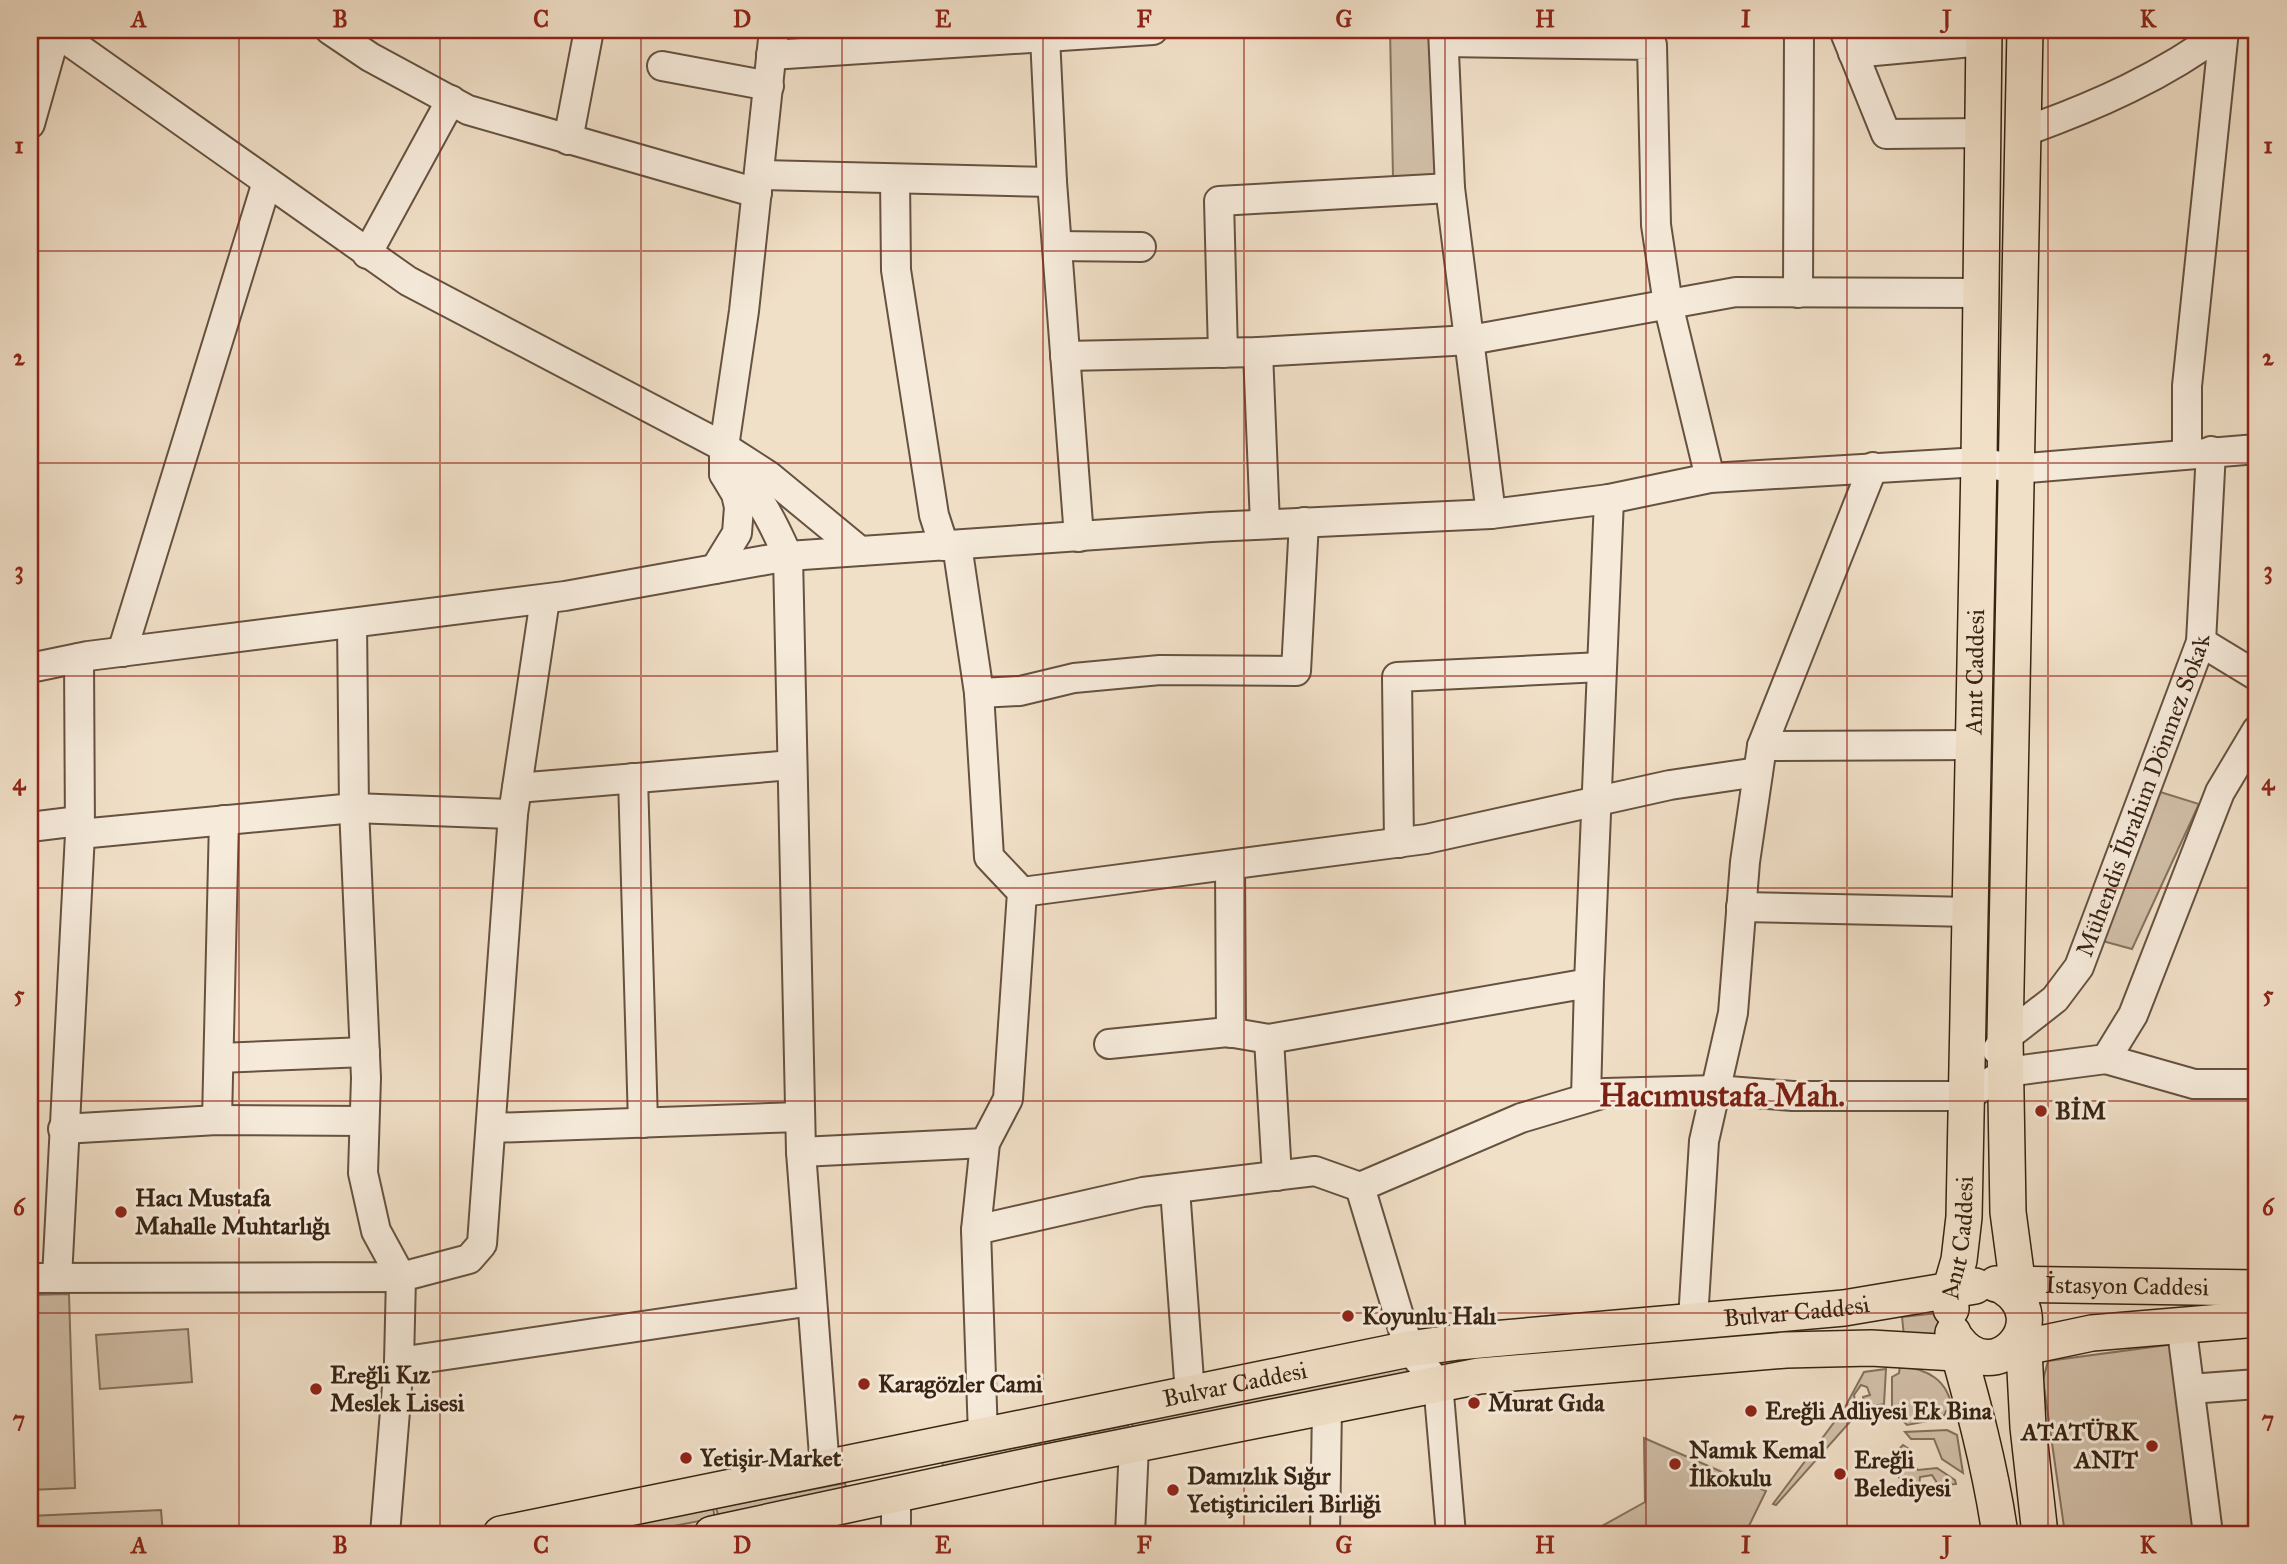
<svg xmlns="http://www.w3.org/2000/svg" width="2287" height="1564" font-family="'IM FELL Great Primer',serif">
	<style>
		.green { fill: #d2c0a9; stroke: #85725e; stroke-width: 2 }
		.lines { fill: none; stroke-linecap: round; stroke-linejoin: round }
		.minor-casing { stroke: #665240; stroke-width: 32 }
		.major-casing { stroke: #382313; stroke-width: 38 }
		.minor { stroke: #f6ebdb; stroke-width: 28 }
		.major { stroke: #f1e0c8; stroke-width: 35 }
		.grid { fill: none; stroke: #8f2418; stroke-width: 2; stroke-opacity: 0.55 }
		.poi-dot { fill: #8f2418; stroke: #f6ebdb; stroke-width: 2.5 }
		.labels { text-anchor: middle; stroke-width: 6; stroke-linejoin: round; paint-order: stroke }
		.street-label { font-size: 24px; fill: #382313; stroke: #f6ebdb }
		.poi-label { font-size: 24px; font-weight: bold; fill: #382313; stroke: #f6ebdb; text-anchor: start }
		.district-label { font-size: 32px; font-weight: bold; fill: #7a1f14; stroke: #f6ebdb }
		.neatline { fill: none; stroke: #8f2418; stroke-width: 2.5 }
		.grid-label { font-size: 23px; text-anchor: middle; font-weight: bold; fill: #8f2418 }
	</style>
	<rect width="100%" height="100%" fill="#f1e0c8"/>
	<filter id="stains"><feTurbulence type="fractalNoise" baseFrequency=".00286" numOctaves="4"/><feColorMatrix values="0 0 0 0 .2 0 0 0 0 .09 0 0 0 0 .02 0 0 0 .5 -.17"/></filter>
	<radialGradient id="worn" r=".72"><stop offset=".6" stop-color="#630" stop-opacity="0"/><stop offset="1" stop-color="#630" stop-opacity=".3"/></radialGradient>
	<g class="green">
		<path d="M 1390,30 L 1431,30 L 1443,177 L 1393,177 Z"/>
		<path d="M 2157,791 L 2199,804 L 2132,949 L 2099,940 Z"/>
		<path d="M 69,1294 L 75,1488 L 30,1490 L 30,1295 Z"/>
		<path d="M 1938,1313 L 1939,1334 L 1904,1336 L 1902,1317 Z"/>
		<path d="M 188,1329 L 192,1382 L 100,1389 L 96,1335 Z"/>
		<path d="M 2175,1344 L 2198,1534 L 2065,1534 L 2043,1380 L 2048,1361 Z"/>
		<path d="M 1406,1363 L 1408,1374 L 1135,1433 L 1131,1422 Z"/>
		<path d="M 1900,1366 C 1928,1369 1948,1380 1952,1409 L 1946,1411 L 1943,1418 L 1907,1425 L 1892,1409 L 1892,1377 L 1899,1373 Z"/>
		<path d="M 1886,1369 L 1884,1404 L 1864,1408 L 1863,1397 L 1870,1395 L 1867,1387 L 1861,1385 L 1854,1395 L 1857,1414 L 1776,1505 L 1773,1504 L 1844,1409 L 1864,1372 Z"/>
		<path d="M 1128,1425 L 1129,1433 L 945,1472 L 942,1462 Z"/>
		<path d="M 1947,1430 L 1957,1435 L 1963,1473 L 1942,1459 L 1934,1439 L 1911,1439 L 1905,1432 Z"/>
		<path d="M 1644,1438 L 1766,1491 L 1745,1534 L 1633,1534 L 1602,1526 L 1645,1502 Z"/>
		<path d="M 1903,1445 L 1909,1449 L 1909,1458 L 1918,1470 L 1937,1468 L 1955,1480 L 1956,1484 L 1939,1486 L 1932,1475 L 1920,1477 L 1919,1486 L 1904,1485 L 1888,1460 Z"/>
		<path d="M 845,1483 L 847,1491 L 719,1518 L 716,1508 Z"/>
		<path d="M 713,1508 L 715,1518 L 632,1534 L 600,1534 L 599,1531 Z"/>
		<path d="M 161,1510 L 163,1534 L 30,1534 L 30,1516 Z"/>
	</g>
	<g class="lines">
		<g class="minor-casing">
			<g id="minor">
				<path d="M 53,30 L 408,281 L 724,447 L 769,476 L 860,551"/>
				<path d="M 330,30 L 370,57 L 468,110 L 757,193"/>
				<path d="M 1443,30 L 1450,188 L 1491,514"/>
				<path d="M 1844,30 L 1886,134 L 1983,133"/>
				<path d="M 1045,37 L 1052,182 L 1079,537"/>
				<path d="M 1444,42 L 1652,45 L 1656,225 L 1668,304 L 1710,478"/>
				<path d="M 1853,53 L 1983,41"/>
				<path d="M 771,55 L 1153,30"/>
				<path d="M 662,66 L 769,86"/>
				<path d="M 30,124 L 56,32"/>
				<path d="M 2023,132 C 2096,106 2164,76 2225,30"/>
				<path d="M 568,140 L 589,30"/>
				<path d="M 759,175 L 1052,182"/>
				<path d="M 895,179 L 896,270 L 934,515 L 944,546"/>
				<path d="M 1057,246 L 1141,247"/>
				<path d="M 367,254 L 451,100"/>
				<path d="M 1798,293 L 1799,30"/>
				<path d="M 1258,352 L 1265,524"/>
				<path d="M 1223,353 L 1219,201 L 1450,188"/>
				<path d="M 1065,356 L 1258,352 L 1470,340 L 1736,292 L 1981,293"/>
				<path d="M 2187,453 L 2187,386 L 2224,30"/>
				<path d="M 724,474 C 758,483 774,527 788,556 L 801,1152 L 825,1469"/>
				<path d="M 957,545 L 979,693 L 989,857 L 1022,892 L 1008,1099 L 985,1143 L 976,1230 L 983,1436"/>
				<path d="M 715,569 L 737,533 L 739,507 L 736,494 L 724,474 L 724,447 L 744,311 L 774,30"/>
				<path d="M 2201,642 L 2257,676"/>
				<path d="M 122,652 L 267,182"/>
				<path d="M 30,668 L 88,656 L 565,596 L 788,556 L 1211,527 L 1491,514 L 1609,499 L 1710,478 L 1979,462 L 2016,469 L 2257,449"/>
				<path d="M 979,693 L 1020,691 L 1074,678 L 1160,670 L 1296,671 L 1304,522"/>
				<path d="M 1762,746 L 1974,745"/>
				<path d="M 633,778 L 643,1123"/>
				<path d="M 517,788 L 792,765"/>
				<path d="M 30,827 L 79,821"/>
				<path d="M 80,834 L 354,808 L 513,814"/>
				<path d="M 1399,843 L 1397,677 L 1601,667"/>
				<path d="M 1230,866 L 1231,1033"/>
				<path d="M 1022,892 L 1426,839 L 1670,785 L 1758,772"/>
				<path d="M 1741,907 L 1971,912"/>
				<path d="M 1589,983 L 1609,499"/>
				<path d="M 1269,1039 L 1277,1176"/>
				<path d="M 1109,1044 L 1228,1032 L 1269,1039 L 1589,983 L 1586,1098"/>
				<path id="s1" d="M 1997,1050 L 2005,1038 L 2055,999 L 2079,967 L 2201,642 L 2211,451"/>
				<path d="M 219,1058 L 365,1052"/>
				<path d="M 2106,1059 L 2194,1084 L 2257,1084"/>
				<path d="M 217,1120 L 224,820"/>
				<path d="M 491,1128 L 800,1117"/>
				<path d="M 63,1129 L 217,1120 L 364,1121"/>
				<path d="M 801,1152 L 985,1143"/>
				<path d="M 1360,1187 L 1409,1349 L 1438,1383 L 1451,1534"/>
				<path d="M 1175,1189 L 1190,1394"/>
				<path d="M 976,1230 L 1143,1192 L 1315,1171 L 1360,1187 L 1521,1118 L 1605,1093 L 1716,1090 L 1793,1096 L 1967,1096 L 2007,1072 L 2106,1059 L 2133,1015 L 2220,792 L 2257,730"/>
				<path d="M 30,1278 L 401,1277 L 376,1231 L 363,1173 L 366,1078 L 354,808 L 352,623"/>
				<path d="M 57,1278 L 80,834 L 79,658"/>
				<path d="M 1693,1320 L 1704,1141 L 1733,1013 L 1745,862 L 1762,746 L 1873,467"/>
				<path d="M 2181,1323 L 2208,1534"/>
				<path d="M 399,1362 L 812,1301"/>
				<path d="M 2190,1389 L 2257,1384"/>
				<path d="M 896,1497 L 896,1534"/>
				<path d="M 385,1534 L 399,1362 L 401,1277 L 469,1259 L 482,1244 L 513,814 L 545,599"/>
				<path d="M 1130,1534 L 1134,1446"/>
				<path d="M 1325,1534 L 1327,1406"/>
			</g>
		</g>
		<g class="major-casing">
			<g id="major">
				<path id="s2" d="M 1996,1284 L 2257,1288"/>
				<path d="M 2020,1302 L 2008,1212 L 2005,1038 L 2025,30"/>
				<path id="s3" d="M 1951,1309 L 1950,1291 L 1959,1260 L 1964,1217 L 1979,462 L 1984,30"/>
				<path d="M 2023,1332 L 2028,1427 L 2040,1534"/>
				<path d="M 1953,1333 C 1972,1400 1990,1465 2000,1534"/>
				<path d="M 1957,1340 C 1994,1390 2057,1321 2004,1287"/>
				<path d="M 2011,1350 L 2092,1333 L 2257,1319"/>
				<path id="s4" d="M 501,1534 L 1409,1349 L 1458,1342 L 1844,1308 L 1975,1286"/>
				<path d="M 712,1534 L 1042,1463 L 1479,1376 L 1786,1350 L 1871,1348 L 1972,1354"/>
			</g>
		</g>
		<use href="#minor" class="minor"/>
		<use href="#major" class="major"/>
	</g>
	<path class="grid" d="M 239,30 L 239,1534M 440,30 L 440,1534M 641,30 L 641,1534M 842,30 L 842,1534M 1043,30 L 1043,1534M 1244,30 L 1244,1534M 1445,30 L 1445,1534M 1646,30 L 1646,1534M 1847,30 L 1847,1534M 2048,30 L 2048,1534M 30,251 L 2257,251M 30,463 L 2257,463M 30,676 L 2257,676M 30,888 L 2257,888M 30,1101 L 2257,1101M 30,1313 L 2257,1313"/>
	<g class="poi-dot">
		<circle cx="2041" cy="1111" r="7"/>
		<circle cx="121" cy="1212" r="7"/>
		<circle cx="1348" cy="1316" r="7"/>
		<circle cx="864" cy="1384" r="7"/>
		<circle cx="316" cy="1389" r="7"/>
		<circle cx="1474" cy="1403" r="7"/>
		<circle cx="1751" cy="1411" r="7"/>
		<circle cx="2152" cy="1446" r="7"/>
		<circle cx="686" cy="1458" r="7"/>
		<circle cx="1675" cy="1464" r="7"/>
		<circle cx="1840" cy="1474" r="7"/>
		<circle cx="1173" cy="1490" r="7"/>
	</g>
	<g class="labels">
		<g class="street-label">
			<text dy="8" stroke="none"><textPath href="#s3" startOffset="639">Anıt Caddesi</textPath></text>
			<text dy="8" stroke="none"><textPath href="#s1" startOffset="301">Mühendis İbrahim Dönmez Sokak</textPath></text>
			<text dy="8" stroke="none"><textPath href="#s3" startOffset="72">Anıt Caddesi</textPath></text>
			<text dy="8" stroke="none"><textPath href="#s2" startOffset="131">İstasyon Caddesi</textPath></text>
			<text dy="8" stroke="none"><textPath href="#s4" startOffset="1316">Bulvar Caddesi</textPath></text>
			<text dy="8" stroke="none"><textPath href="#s4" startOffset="749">Bulvar Caddesi</textPath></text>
		</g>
		<g class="poi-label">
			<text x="2055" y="1119">BİM</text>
			<text x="135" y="1206">Hacı Mustafa<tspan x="135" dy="28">Mahalle Muhtarlığı</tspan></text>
			<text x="1362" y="1324">Koyunlu Halı</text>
			<text x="330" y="1383">Ereğli Kız<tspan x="330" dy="28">Meslek Lisesi</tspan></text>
			<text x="878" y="1392">Karagözler Cami</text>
			<text x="1488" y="1411">Murat Gıda</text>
			<text x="1765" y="1419">Ereğli Adliyesi Ek Bina</text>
			<text x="2138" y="1440" text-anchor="end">ATATÜRK<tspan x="2138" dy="28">ANIT</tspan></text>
			<text x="1689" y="1458">Namık Kemal<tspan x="1689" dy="28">İlkokulu</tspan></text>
			<text x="700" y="1466">Yetişir Market</text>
			<text x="1854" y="1468">Ereğli<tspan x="1854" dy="28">Belediyesi</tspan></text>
			<text x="1187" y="1484">Damızlık Sığır<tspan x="1187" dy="28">Yetiştiricileri Birliği</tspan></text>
		</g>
		<g class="district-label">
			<text x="1722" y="1106">Hacımustafa Mah.</text>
		</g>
	</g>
	<rect width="2287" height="1564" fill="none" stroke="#f1e0c8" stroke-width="77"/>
	<rect x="38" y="38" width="2210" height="1488" class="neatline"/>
	<g class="grid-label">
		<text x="139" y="27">A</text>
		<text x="340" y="27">B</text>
		<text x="541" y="27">C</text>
		<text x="742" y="27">D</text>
		<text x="943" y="27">E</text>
		<text x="1144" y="27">F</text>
		<text x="1344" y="27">G</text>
		<text x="1545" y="27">H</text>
		<text x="1746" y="27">I</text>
		<text x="1947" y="27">J</text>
		<text x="2148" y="27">K</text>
		<text x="19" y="153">1</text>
		<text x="2268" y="153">1</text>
		<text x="19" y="365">2</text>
		<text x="2268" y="365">2</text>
		<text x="19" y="578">3</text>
		<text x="2268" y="578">3</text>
		<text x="19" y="790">4</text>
		<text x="2268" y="790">4</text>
		<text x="19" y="1002">5</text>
		<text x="2268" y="1002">5</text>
		<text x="19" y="1215">6</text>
		<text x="2268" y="1215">6</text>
		<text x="19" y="1427">7</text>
		<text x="2268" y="1427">7</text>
		<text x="139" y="1553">A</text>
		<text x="340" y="1553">B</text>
		<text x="541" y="1553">C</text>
		<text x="742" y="1553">D</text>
		<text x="943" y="1553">E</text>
		<text x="1144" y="1553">F</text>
		<text x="1344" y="1553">G</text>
		<text x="1545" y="1553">H</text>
		<text x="1746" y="1553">I</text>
		<text x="1947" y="1553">J</text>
		<text x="2148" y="1553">K</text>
	</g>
	<rect width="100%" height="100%" filter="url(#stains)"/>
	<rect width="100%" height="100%" fill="url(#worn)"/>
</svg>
